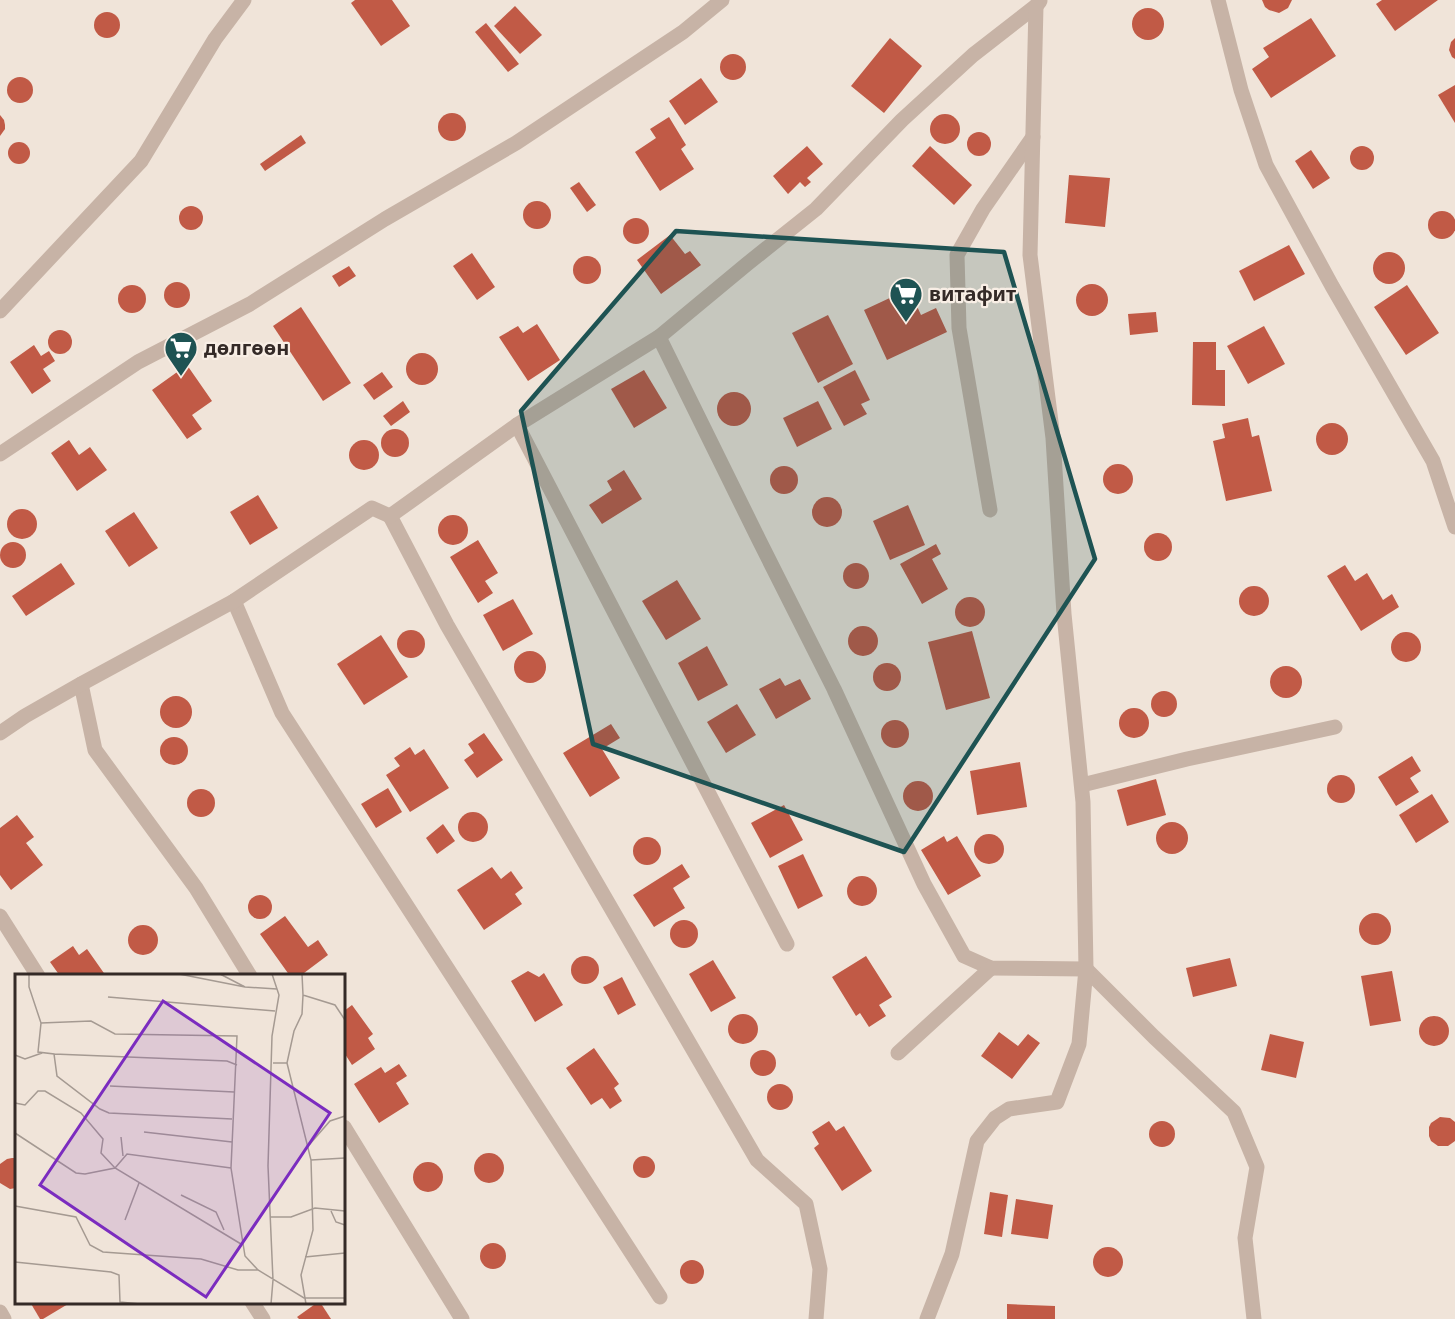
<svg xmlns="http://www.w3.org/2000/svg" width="1455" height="1319" font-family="'Noto Sans',sans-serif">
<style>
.building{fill:#c15a46}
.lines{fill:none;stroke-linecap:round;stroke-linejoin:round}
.street{stroke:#c7b3a6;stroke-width:15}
.marked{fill:#1e5353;fill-opacity:0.2;stroke:#1e5353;stroke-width:4.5;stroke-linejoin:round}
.labels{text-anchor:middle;stroke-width:4.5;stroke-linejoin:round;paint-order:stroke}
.poi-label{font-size:20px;font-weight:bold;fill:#342a27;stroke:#f8eee5;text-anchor:start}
.inset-road{fill:none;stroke:#a59a92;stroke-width:1.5}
.view{fill:#7b2cbf;fill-opacity:0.15;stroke:#7b2cbf;stroke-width:3}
.inset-edge{fill:none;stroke:#342a27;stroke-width:3}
</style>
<rect width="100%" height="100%" fill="#f0e4d9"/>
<g class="building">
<path d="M355,0H392L410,26L381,46L351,3Z"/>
<path d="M1262,0H1292L1288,8L1279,13L1269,10L1265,7Z"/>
<path d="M1382,0H1438L1395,31L1376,4Z"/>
<path d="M515,6L542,35L520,54L494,26Z"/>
<circle cx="1148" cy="24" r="16"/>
<circle cx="107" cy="25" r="13"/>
<path d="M1311,18L1336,56L1271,98L1252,69L1269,57L1263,48Z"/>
<path d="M486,23L519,64L508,72L475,32Z"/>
<path d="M890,38L922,66L884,113L851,86Z"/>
<path d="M1455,38V59L1452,57L1449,50L1451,42Z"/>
<circle cx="733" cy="67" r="13"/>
<circle cx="20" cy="90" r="13"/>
<path d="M701,78L718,102L685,125L669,101Z"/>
<path d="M1455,85V123L1438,95Z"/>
<circle cx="452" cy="127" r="14"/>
<circle cx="945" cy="129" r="15"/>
<path d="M0,115L4,120L5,125V129L0,136Z"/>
<path d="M669,117L686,145L681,149L694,169L660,191L635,152L656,138L650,129Z"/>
<circle cx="979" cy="144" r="12"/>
<path d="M301,135L306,143L265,171L260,164Z"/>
<circle cx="19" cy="153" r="11"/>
<circle cx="1362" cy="158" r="12"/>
<path d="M807,146L823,164L807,178L811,182L805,187L800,182L788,194L773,176Z"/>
<path d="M930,146L972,185L954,205L912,166Z"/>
<path d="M1311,150L1330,178L1313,189L1295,161Z"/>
<path d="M1069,175L1110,178L1105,227L1065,223Z"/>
<path d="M579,182L596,205L587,212L570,188Z"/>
<circle cx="537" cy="215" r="14"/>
<circle cx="191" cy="218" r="12"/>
<circle cx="1442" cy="225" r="14"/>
<circle cx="636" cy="231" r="13"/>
<path d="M670,235L685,254L690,251L701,265L661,294L637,260Z"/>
<path d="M1289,245L1305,274L1254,301L1239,271Z"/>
<circle cx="1389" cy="268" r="16"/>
<path d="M472,253L495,287L477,300L453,266Z"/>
<circle cx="587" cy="270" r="14"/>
<path d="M349,266L356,276L339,287L332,276Z"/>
<circle cx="177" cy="295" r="13"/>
<circle cx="1092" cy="300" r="16"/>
<path d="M1407,285L1439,333L1406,355L1374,307Z"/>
<circle cx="132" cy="299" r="14"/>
<path d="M909,289L921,315L936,308L947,332L887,360L864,310Z"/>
<path d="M301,307L351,383L323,401L273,326Z"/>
<path d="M1156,312L1158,332L1130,335L1128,314Z"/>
<path d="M828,315L853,364L818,383L792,333Z"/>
<path d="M537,324L560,360L528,381L499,337L518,326L523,333Z"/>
<path d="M1264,326L1285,364L1248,384L1227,346Z"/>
<circle cx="60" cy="342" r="12"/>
<path d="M1193,342H1216V370H1225V406L1192,405Z"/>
<path d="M34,345L41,356L49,351L55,361L43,369L51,381L32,394L10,362Z"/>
<circle cx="422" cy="369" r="16"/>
<path d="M187,365L212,401L192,415L202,429L187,439L152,390Z"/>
<path d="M644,370L667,408L634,428L611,389Z"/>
<path d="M855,370L870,400L861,404L867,414L844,426L823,387Z"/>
<path d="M382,372L393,387L374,400L363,385Z"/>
<circle cx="734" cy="409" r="17"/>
<path d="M403,401L410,412L391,426L383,416Z"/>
<path d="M818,401L832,429L797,447L783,418Z"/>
<path d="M1248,418L1252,437L1259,435L1272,491L1226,501L1213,441L1225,438L1222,424Z"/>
<circle cx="1332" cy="439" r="16"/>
<circle cx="395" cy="443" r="14"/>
<circle cx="364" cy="455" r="15"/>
<path d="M69,440L79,455L90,447L107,470L77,491L51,453Z"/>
<circle cx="1118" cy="479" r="15"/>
<circle cx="784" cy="480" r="14"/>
<path d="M624,470L642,499L602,524L589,505L612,490L607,481Z"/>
<path d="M258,495L278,528L250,545L230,512Z"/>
<circle cx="827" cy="512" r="15"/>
<path d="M908,505L925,545L890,560L873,521Z"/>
<circle cx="22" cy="524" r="15"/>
<path d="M134,512L158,548L129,567L105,531Z"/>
<circle cx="453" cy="530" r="15"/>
<circle cx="1158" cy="547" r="14"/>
<path d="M478,540L498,573L485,581L493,593L478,603L450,557Z"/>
<circle cx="13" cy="555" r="13"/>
<path d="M936,544L941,554L932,559L948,589L922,604L900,564Z"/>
<path d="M61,563L75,584L26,616L12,596Z"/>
<circle cx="856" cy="576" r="13"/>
<path d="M1345,565L1355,581L1367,573L1383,600L1392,594L1399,607L1361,631L1327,576Z"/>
<path d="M677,580L701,619L666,640L642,601Z"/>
<circle cx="1254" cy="601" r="15"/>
<circle cx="970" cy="612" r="15"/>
<path d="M513,599L533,634L503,651L483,615Z"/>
<circle cx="863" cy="641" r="15"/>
<circle cx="411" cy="644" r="14"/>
<path d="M972,631L990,698L946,710L928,642Z"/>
<circle cx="1406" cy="647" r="15"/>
<path d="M381,635L408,677L364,705L337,664Z"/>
<path d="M707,646L728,685L698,701L678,663Z"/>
<circle cx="530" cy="667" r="16"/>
<circle cx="887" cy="677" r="14"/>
<circle cx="1286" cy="682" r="16"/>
<path d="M780,678L785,686L800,679L811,699L776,719L759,689Z"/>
<circle cx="1164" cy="704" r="13"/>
<circle cx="176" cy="712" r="16"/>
<path d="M737,704L756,735L726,753L707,722Z"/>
<circle cx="1134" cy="723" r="15"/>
<circle cx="895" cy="734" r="14"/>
<path d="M611,724L620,738L602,749L620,778L590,797L563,753Z"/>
<path d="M484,733L503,760L477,778L464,760L474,753L468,744Z"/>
<circle cx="174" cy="751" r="14"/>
<path d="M410,747L415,755L424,749L449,788L410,812L386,775L400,766L394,758Z"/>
<path d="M1412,756L1421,771L1410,778L1419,792L1396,806L1378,777Z"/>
<path d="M1020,762L1027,807L977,815L970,771Z"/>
<circle cx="1341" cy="789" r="14"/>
<path d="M1156,779L1166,815L1127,826L1117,790Z"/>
<circle cx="918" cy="796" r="15"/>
<path d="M388,788L402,812L376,828L361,804Z"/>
<circle cx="201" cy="803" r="14"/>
<path d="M1432,794L1449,822L1416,843L1399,815Z"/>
<path d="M784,805L803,840L770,858L751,823Z"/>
<circle cx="473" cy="827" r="15"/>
<path d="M17,815L34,837L26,843L43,865L11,890L0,875V828Z"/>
<circle cx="1172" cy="838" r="16"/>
<path d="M443,824L455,841L437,854L426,838Z"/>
<circle cx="989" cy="849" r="15"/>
<path d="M944,836L947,842L957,836L981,876L948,895L921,850Z"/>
<circle cx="647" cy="851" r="14"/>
<path d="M803,854L823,896L798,909L778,866Z"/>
<path d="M682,864L690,877L673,888L685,908L654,927L633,895Z"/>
<path d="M492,867L501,879L511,871L523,888L515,894L522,904L484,930L457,890Z"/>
<circle cx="862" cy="891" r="15"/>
<circle cx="260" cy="907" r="12"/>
<circle cx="1375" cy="929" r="16"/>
<path d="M285,916L308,947L318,940L328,955L300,976H290L260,934Z"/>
<circle cx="684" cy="934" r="14"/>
<circle cx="143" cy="940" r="15"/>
<path d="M73,946L79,955L87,949L106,976H60L50,962Z"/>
<circle cx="585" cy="970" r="14"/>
<path d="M866,956L892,997L879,1005L886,1016L869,1027L860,1013L856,1016L832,977Z"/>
<path d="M1230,958L1237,986L1193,997L1186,968Z"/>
<path d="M713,960L736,998L711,1012L689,974Z"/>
<path d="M528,971L539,977L544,973L563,1005L535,1022L511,981Z"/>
<path d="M1392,971L1401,1021L1370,1026L1361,976Z"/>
<path d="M622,977L636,1005L618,1015L603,987Z"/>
<path d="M352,1005L373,1034L368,1038L375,1049L352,1065L345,1054L344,1055V1011Z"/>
<circle cx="743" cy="1029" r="15"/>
<circle cx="1434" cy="1031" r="15"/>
<path d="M999,1032L1018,1046L1028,1034L1040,1043L1012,1079L981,1056Z"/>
<path d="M1270,1034L1304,1042L1296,1078L1261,1070Z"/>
<path d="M594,1048L619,1084L614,1088L622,1101L610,1109L602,1098L591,1105L566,1068Z"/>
<circle cx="763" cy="1063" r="13"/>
<path d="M399,1064L407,1076L396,1083L409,1104L379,1123L354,1084L381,1067L385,1073Z"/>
<circle cx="780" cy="1097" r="13"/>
<path d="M1440,1117L1450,1118L1455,1122V1141L1448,1146H1438L1431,1141L1429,1136V1127L1431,1123Z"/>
<circle cx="1162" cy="1134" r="13"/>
<path d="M829,1121L836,1131L844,1126L872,1171L842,1191L814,1148L819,1144L812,1132Z"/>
<circle cx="489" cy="1168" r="15"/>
<circle cx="644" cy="1167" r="11"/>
<path d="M12,1158H16V1188L10,1189L0,1183V1164L7,1159Z"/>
<circle cx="428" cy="1177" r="15"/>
<path d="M990,1192L1008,1195L1002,1237L984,1234Z"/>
<path d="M1016,1199L1053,1205L1048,1239L1011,1234Z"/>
<circle cx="493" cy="1256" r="13"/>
<circle cx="1108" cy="1262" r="15"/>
<circle cx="692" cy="1272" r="12"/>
<path d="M30,1302H67L68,1304L43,1319H40Z"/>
<path d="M318,1302H320L331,1319H299L297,1317Z"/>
<path d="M1007,1304L1055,1306V1319H1007Z"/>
</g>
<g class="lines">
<g class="street">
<path d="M1218,0L1241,90L1266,165L1332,286L1433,461L1455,527"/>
<path d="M0,311L141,161L215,39L244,0"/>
<path d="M659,337L759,540L834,689L924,884L964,956L991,968L1086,969L1154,1037L1234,1112L1257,1167L1245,1238L1254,1319"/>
<path d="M517,425L787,944"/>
<path d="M0,454L138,362L250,304L385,219L516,143L683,32L722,0"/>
<path d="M990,510L959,328L957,255L983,209L1033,137"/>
<path d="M390,516L447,625L757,1160L806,1204L820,1269L816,1319"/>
<path d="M234,601L282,713L660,1297"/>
<path d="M81,684L95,750L196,888L250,976"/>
<path d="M0,733L25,716L81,684L234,601L372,508L390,516L517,425L659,337L747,264L816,209L902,120L973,55L1036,6L1040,1"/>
<path d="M1082,785L1187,759L1335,727"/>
<path d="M0,916L38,976"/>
<path d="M898,1053L991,968"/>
<path d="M344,1127L462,1319"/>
<path d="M252,1302L263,1319"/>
<path d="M0,1312L4,1319"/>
<path d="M927,1319L952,1254L977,1141L995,1118L1009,1109L1057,1102L1079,1044L1086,969L1083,802L1064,614L1053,438L1030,255L1036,6"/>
</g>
</g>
<path class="marked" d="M676,231L1004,252L1095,559L904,852L593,744L521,411Z"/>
<defs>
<symbol id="supermarket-pin" viewBox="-11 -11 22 30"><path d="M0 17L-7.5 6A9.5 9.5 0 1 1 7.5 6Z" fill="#1e5353" stroke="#f8eee5"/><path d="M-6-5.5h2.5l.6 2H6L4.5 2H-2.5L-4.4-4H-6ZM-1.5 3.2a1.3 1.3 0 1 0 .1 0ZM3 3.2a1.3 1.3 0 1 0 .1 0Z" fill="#fff"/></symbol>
</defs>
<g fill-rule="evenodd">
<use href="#supermarket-pin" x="887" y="275" width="38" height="52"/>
<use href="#supermarket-pin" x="162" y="329" width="38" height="52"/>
</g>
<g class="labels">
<g class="poi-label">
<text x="929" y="301">витафит</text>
<text x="204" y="355">дөлгөөн</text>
</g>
</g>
<g transform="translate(15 974)">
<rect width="330" height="330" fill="#f0e4d9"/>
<path class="inset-road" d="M14,0V13L26,49L23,78L39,80L42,102L85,135L94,139L217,145M164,0L230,13M205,0L230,13L262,15M257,0L264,21L257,62L253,192L258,306M287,0L288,21M93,23L260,37M26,49L76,47L100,60L222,62L216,194L230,282L243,296L289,324H330M39,80L212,87L222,91M0,81L10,85L27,79M258,89H272L279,57L287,40L288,21L320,31L330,46M272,89L296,186L298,256L286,301L291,330M95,112L219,118M0,129L10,131L23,117H30L66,139L88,165L86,179L100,194L226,270M129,158L217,168M0,159L61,199L70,200L100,194L112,180L216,194M106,163L108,182M294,171L315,147L330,142M296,186L330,184M166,221L201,238L209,256M0,232L61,243L75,271L88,278L186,285L223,296H243M316,237L321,248L330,251M255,243H276L300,234L330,237M110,246L124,209M290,283L330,279M0,288L96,298L104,301L105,328L125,330M256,330L258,306"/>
<path class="view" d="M148,27L315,139L191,323L25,211Z"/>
<rect width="330" height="330" class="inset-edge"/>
</g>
</svg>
